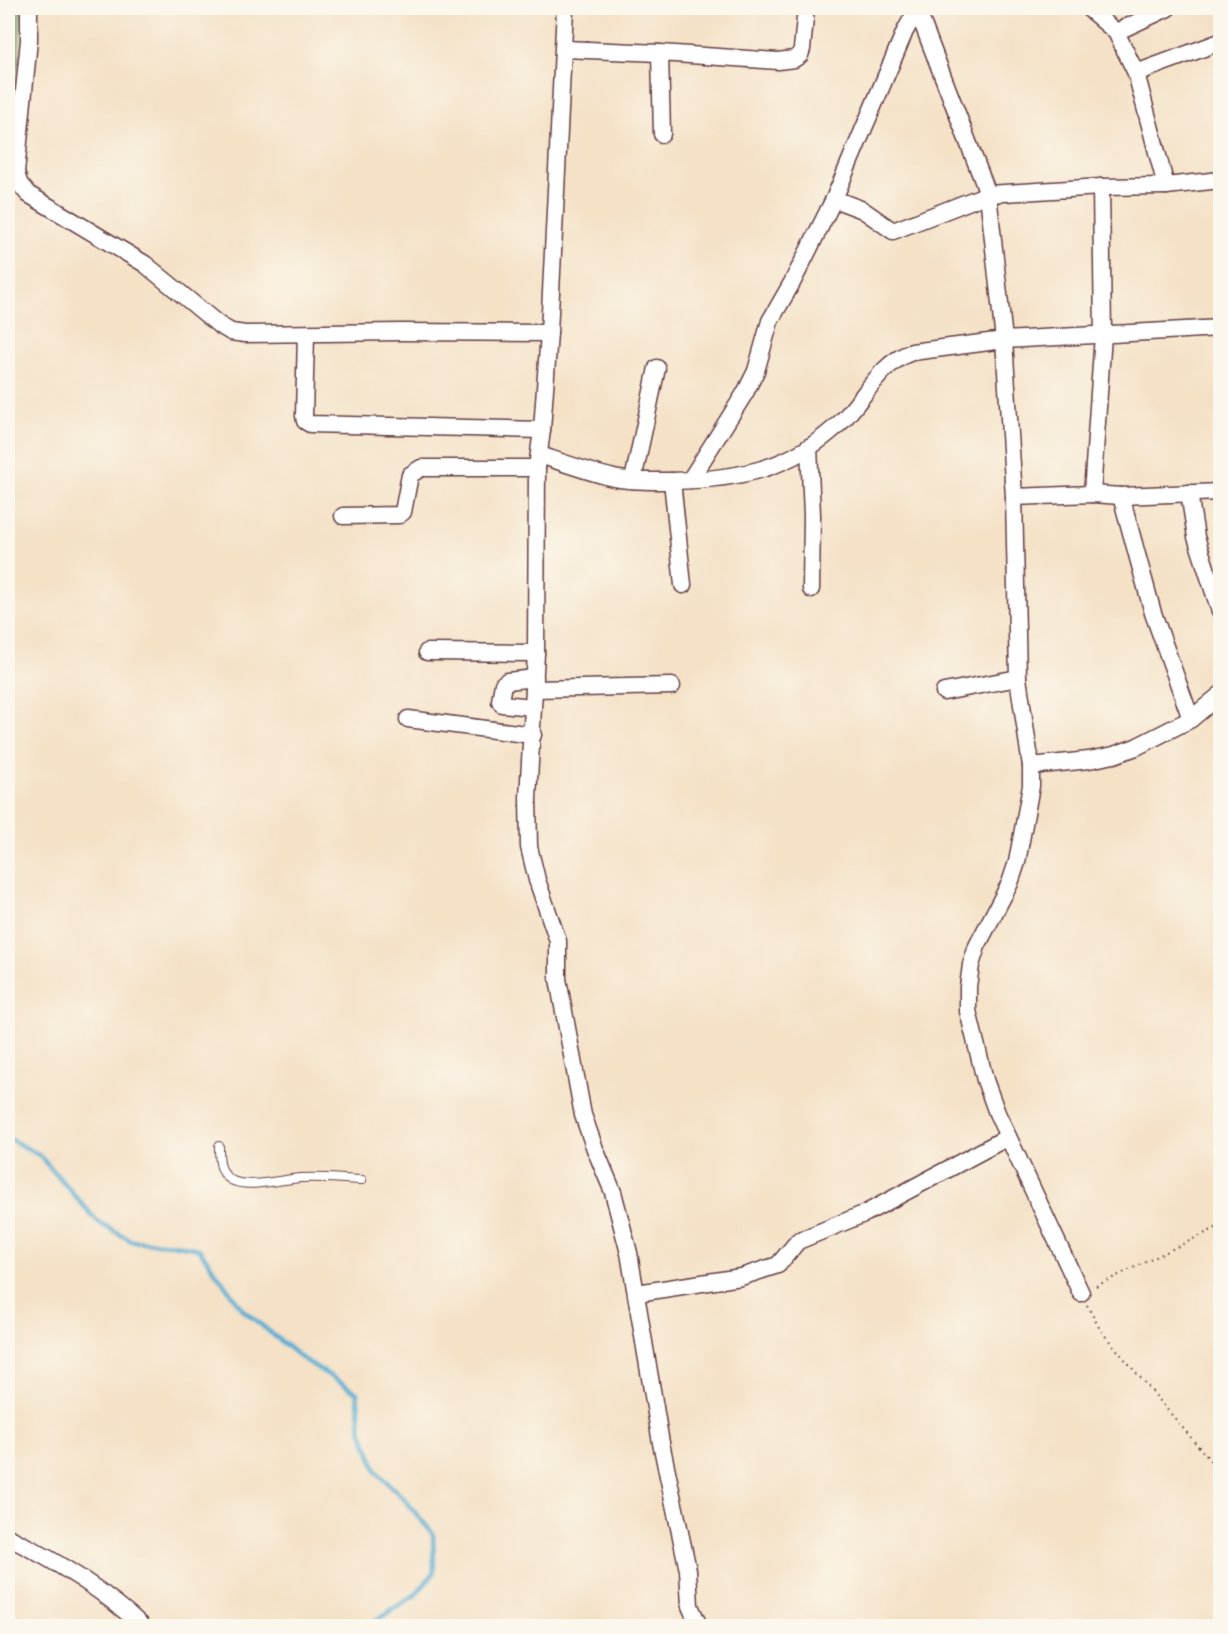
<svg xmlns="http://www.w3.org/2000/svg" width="1228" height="1634" font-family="Caveat,sans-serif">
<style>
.forest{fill:#6cac6e;stroke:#5b664c;stroke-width:1.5}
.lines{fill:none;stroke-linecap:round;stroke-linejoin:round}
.stream{stroke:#54acd1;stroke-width:4.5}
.lane-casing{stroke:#643c42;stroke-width:10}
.street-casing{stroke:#643c42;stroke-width:19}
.path{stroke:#643c42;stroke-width:2;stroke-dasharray:1.5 4.5;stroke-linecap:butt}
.lane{stroke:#fff;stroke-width:8}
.street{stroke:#fff;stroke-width:16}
</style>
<rect width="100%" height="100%" fill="#fbf7ec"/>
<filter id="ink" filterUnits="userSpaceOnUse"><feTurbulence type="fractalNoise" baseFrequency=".0167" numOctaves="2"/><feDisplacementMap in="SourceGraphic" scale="12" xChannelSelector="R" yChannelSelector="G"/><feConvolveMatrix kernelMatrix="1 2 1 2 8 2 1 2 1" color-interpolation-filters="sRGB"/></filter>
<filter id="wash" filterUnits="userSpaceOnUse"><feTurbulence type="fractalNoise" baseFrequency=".008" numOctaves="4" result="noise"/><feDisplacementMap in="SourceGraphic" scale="24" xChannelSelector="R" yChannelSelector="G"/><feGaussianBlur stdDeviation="1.35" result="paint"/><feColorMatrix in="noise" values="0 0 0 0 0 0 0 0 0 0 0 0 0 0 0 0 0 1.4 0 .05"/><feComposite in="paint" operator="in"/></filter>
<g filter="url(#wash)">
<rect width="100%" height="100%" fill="#f4e1c6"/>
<path class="forest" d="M8,8H21L19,60L10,110H8Z"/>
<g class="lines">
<path class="stream" d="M8,1138L39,1155L98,1222L132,1241L173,1244L199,1249L243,1310L300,1357L357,1393L361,1429L377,1472L405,1500L433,1534L434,1573L415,1595L367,1626"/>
</g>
</g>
<g filter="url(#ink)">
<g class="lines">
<defs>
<path id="lane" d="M219,1146C219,1159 219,1173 231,1180C247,1189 283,1179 301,1178C322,1177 342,1179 362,1180"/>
<g id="street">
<path d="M29,8V40L16,172L19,183L28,194L145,264L219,325L231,332L245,334L401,332L549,333"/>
<path d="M565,8L549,333L542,430L537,468L536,653L528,798L529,847L537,880L558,941V979L583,1115L595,1149L613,1192L629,1253L661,1443L688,1570L690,1606L699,1626"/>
<path d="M1088,8L1116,32L1136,73L1166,186"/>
<path d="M917,9L988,194L1004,340L1014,497L1018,678L1031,766"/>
<path d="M1116,32L1168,8"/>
<path d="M564,49L660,53L662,134"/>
<path d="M660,53L778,61L794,59L800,55L802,49L806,8"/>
<path d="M1136,73L1220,42"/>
<path d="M1101,187L1103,335L1092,494L1121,496L1220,492"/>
<path d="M834,199L863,210L893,231L988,194L1101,187L1166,186L1220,180"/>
<path d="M306,334L304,416L305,421L310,424L542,430"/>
<path d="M809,447L812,515L811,589"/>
<path d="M540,455C564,463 589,472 614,478C633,482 654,481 673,481C739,479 791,470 841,422C864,399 880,363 912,352L1004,340L1220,328"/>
<path d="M633,480L657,368"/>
<path d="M690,480L745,393L756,371L770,321L793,281L834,199L905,31L918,8"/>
<path d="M672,481L683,585"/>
<path d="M1189,493L1196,537L1220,611"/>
<path d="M1121,496L1153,613L1191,719"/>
<path d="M1014,497L1092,494"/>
<path d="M343,516L399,515L403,512L410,475L421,468H537"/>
<path d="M427,652L536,653"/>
<path d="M534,689L672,686"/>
<path d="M944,692L1018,678"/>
<path d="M533,707L502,704L500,701L503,684L507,681L535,678"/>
<path d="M408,719L533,735"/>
<path d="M637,1293L741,1277L778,1265L798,1241L866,1213L1008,1137"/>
<path d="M1081,1293L997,1113L985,1080L968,1011V987L971,965L977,946L1010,883L1017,862L1031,786V766L1089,760L1114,755L1136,747L1191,719L1220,695"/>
<path d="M8,1537C56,1561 103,1589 142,1626"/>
</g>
</defs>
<use href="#lane" class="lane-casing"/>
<use href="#street" class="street-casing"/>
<g class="path">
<path d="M1096,1286L1220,1226"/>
<path d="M1087,1305L1101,1331L1220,1472"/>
</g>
<use href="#lane" class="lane"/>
<use href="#street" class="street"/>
</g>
</g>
<rect width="1228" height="1634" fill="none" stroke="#fbf7ec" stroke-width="30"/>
</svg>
